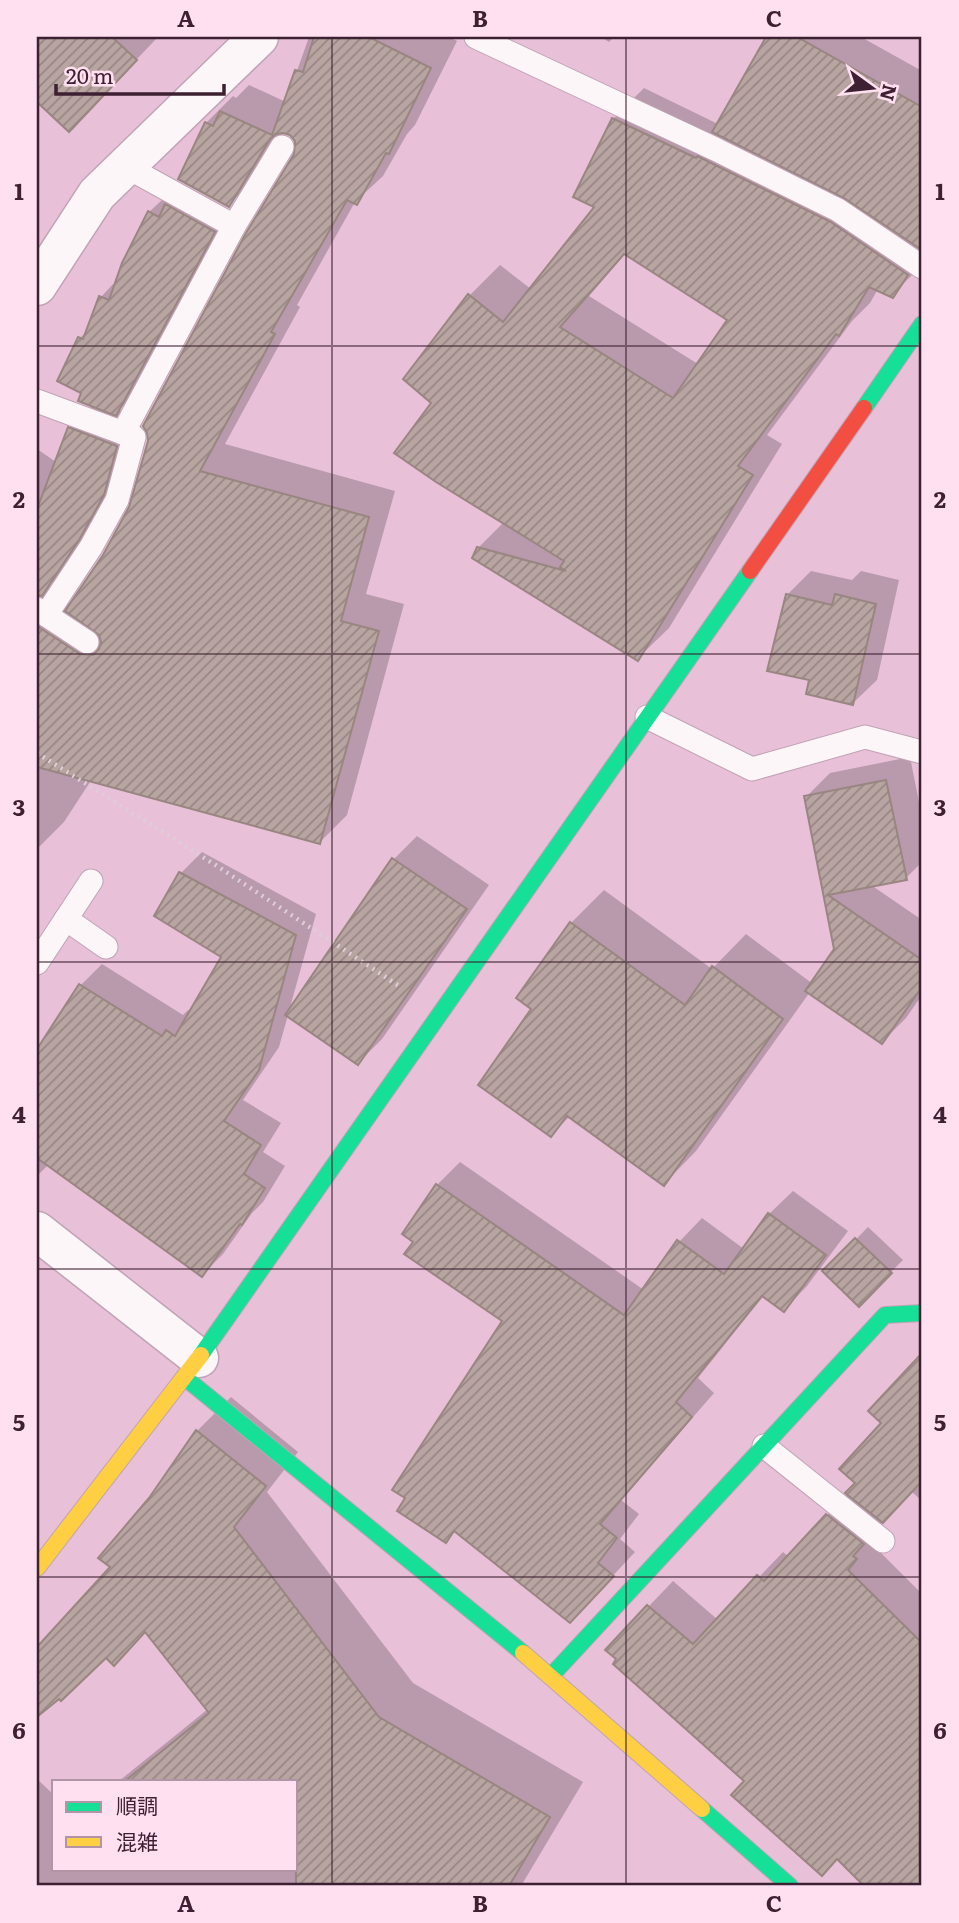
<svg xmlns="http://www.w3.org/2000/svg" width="959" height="1923" font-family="Literata,'Noto Sans JP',serif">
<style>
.shadow{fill:#0003;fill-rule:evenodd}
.building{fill:url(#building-hatch);stroke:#998681;stroke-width:2;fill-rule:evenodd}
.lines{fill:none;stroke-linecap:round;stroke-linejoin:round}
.lane-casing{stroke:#c1a3b5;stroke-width:25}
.street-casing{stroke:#c1a3b5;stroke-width:41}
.fast-casing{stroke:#c1a3b5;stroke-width:18}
.slow-casing{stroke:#c1a3b5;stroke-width:18}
.jam-casing{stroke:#c1a3b5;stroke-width:18}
.path{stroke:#ddcfd7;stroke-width:4.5;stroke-dasharray:2 5;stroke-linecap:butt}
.lane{stroke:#fcf6f9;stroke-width:23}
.street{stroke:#fcf6f9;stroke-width:38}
.fast{stroke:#16e098;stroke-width:16}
.slow{stroke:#ffcf43;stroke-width:16}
.jam{stroke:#f24e42;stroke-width:16}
.grid{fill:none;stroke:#3d2132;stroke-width:2;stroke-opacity:0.55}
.neatline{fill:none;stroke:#3d2132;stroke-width:2.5}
.grid-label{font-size:23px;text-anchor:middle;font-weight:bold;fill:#3d2132}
</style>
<defs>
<pattern id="building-hatch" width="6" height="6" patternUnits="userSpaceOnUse" patternTransform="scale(1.75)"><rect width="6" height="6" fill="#b8a5a1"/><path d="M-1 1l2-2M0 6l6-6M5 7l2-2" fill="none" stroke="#978684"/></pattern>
</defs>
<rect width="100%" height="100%" fill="#e8c0d7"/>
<g class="shadow">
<path d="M45,37H158L69,130L37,100V46Z"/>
<path d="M309,37H449L457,41L415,125L407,134L383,176L355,202L297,305L300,307L225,444L395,491L366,594L404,604L347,815L320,842L83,779L90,782L64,822L37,849V449L56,462L69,428L93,405L83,392L80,338L89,329L101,297L113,284L116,285L149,212L162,200L169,203L179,193L226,219L128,401L119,410L143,419L130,466L68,567L50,585L51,589L72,605L105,555L131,507L298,148L296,140L291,134L285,132L255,178L229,205L206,123L233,96L236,98L249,85L286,102Z"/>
<path d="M601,37H614L609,42Z"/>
<path d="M762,37H861L922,71V265L892,295L878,289L870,303L852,321L767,435L782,444L669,628L638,658L478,548L504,522L433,402L469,296L500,265L531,289L597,207L613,119L644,88L718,124L766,40ZM626,253L729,320L698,364L589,296Z"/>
<path d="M811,571L852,580L861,571L899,580L877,680L853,703L811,679L787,595Z"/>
<path d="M910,757L922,817V862L906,878L871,885L922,920V995L906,1018L882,1042L810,992L696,1151L664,1184L570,1116L551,1135L533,1009L571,923L604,890L712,969L746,934L813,984L836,950L806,797L830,773Z"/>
<path d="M417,836L489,885L382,1039L358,1063L288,1015L279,1047L243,1100L281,1123L263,1152L285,1166L263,1202L252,1213L223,1254L202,1275L49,1164L37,1176V1052L81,985L102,964L183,1015L188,1010L191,1012L223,956L181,873L202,852L316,914L289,1011L394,859Z"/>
<path d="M460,1162L644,1290L679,1242L702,1218L744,1249L769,1214L793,1191L848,1231L807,1286L784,1310L764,1295L698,1378L714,1393L621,1500L639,1514L620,1539L635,1552L593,1597L456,1530L446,1541L505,1321L415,1241L437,1185Z"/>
<path d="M868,1227L903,1260L859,1304L825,1271Z"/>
<path d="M922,1357V1501L912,1492L877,1530L872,1544L922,1594V1886H867L838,1857L746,1781L607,1650L673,1581L718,1620L783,1552L789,1557L857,1483L903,1376Z"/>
<path d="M231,1397L298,1452L267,1492L413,1683L583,1782L521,1886H143L140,1883L138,1886H37V1779L54,1795V1869H296V1781H119L208,1709L146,1631L114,1663L106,1656L37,1715V1649L112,1567L151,1499L197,1431Z"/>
</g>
<g class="building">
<path d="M37,37H112L137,60L69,132L37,102Z"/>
<path d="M314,37H369L431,68L389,154L386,153L357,205L347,200L271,332L275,334L200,471L369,517L341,621L379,631L320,844L37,767V626L80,654L93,655L99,649L101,642L99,635L65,611L103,555L129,507L148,441L147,433L143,426L246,233L294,154L295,141L290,135L283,133L276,134L270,139L229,207L178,179L205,122L213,126L220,111L272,135L295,70L303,72Z"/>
<path d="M766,37H797L922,107V250L844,198L712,132Z"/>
<path d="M612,118L696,158L698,156L709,162L831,222L908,275L893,298L869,287L839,336L836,334L738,466L753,475L638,661L472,558L477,547L566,571L560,567L564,561L436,482L394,453L431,403L403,379L468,294L503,322L594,207L573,197ZM624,254L727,320L673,398L560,327Z"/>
<path d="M165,204L215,232L116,416L78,401L81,393L57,381L78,337L83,339L99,296L109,300L122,263L148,211L159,217Z"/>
<path d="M68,427L117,446L104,495L79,540L42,596L37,595V509Z"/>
<path d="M786,594L832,605L835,594L876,604L853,705L806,694L809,680L767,671Z"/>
<path d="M886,780L907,880L828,895L922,960V987L882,1044L805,991L834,949L804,796Z"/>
<path d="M392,858L467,909L358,1065L285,1015Z"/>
<path d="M179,872L296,935L259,1070L224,1121L261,1145L244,1174L265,1188L242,1225L240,1224L202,1277L37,1158V1049L79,984L162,1036L166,1030L175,1036L221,957L154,916Z"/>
<path d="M570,922L685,1005L712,966L783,1019L664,1186L567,1116L551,1137L478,1085L531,1009L516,998Z"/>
<path d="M436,1184L624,1315L677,1240L724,1274L768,1213L826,1255L784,1312L762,1296L676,1402L692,1417L600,1524L617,1538L598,1563L614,1576L570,1623L454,1531L446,1543L397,1511L405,1498L392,1490L502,1321L404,1254L413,1242L402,1234Z"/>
<path d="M855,1238L892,1273L859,1307L822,1271Z"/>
<path d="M922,1353V1481L883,1523L845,1493L855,1483L839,1469L881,1423L868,1411Z"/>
<path d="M196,1430L266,1486L234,1527L379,1717L550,1817L509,1886H296V1781H125L209,1713L145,1632L114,1666L106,1658L61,1701L59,1699L37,1717V1647L110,1567L98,1558L149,1498Z"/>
<path d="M826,1514L864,1544L853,1556L857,1559L848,1570L922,1643V1886H864L837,1859L822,1876L731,1795L744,1781L613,1664L616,1659L605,1650L647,1605L693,1644L757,1575L764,1581Z"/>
</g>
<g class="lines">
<defs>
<g id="lane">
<path d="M476,37L715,149L838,210L922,267"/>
<path d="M125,166L234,226"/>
<path d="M37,401L134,437L117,500L91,547L46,615"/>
<path d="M123,433L234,226L282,147"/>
<path d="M37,609L87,642"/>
<path d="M647,717L752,769L865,737L922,752"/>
<path d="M66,919L106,947"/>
<path d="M37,963L91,881"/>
<path d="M764,1446L883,1541"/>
</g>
<g id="street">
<path d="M37,286L97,194L259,37"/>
<path d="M37,1231L199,1358"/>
</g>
<g id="fast">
<path d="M864,408L922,324"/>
<path d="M201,1355L750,571"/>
<path d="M184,1377L523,1653"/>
<path d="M551,1676L885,1315L922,1313"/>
<path d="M702,1809L790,1886"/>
</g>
<g id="slow">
<path d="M37,1568L201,1355"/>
<path d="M523,1653L702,1809"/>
</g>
<path id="jam" d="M750,571L864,408"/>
</defs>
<use href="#lane" class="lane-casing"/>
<use href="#street" class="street-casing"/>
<use href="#fast" class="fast-casing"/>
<use href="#slow" class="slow-casing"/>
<use href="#jam" class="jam-casing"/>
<path class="path" d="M37,753L217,866L399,986"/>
<use href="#lane" class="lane"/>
<use href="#street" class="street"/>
<use href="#fast" class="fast"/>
<use href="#slow" class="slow"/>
<use href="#jam" class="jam"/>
</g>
<path class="grid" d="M332,37V1886M626,37V1886M37,346H922M37,654H922M37,962H922M37,1269H922M37,1577H922"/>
<rect width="959" height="1923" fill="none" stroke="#ffe0f1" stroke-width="77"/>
<rect x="52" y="1780" width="245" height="91" fill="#ffe0f1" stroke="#b194a5" stroke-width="2"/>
<rect x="66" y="1802" width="35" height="10" fill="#16e098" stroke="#b194a5" stroke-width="2"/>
<text x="116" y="1814" font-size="21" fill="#3d2132">順調</text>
<rect x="66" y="1837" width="35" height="10" fill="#ffcf43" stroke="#b194a5" stroke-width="2"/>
<text x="116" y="1850" font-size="21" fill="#3d2132">混雑</text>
<g transform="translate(872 88) rotate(105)" stroke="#ffe0f1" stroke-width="5" paint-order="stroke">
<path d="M0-5L12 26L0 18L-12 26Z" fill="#3d2132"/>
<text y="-10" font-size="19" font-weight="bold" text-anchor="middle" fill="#3d2132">N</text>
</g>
<path d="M56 84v10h168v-10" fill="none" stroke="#3d2132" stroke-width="3.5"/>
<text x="66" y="84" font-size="21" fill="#3d2132" stroke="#ffe0f1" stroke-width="5" paint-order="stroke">20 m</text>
<rect x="38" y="38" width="882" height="1846" class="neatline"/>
<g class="grid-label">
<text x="186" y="27">A</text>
<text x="480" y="27">B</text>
<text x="774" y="27">C</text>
<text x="19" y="200">1</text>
<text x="940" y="200">1</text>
<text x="19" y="508">2</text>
<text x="940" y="508">2</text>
<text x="19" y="816">3</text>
<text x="940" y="816">3</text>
<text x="19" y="1123">4</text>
<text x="940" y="1123">4</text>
<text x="19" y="1431">5</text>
<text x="940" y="1431">5</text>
<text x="19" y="1739">6</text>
<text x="940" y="1739">6</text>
<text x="186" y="1912">A</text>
<text x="480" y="1912">B</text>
<text x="774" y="1912">C</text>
</g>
</svg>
